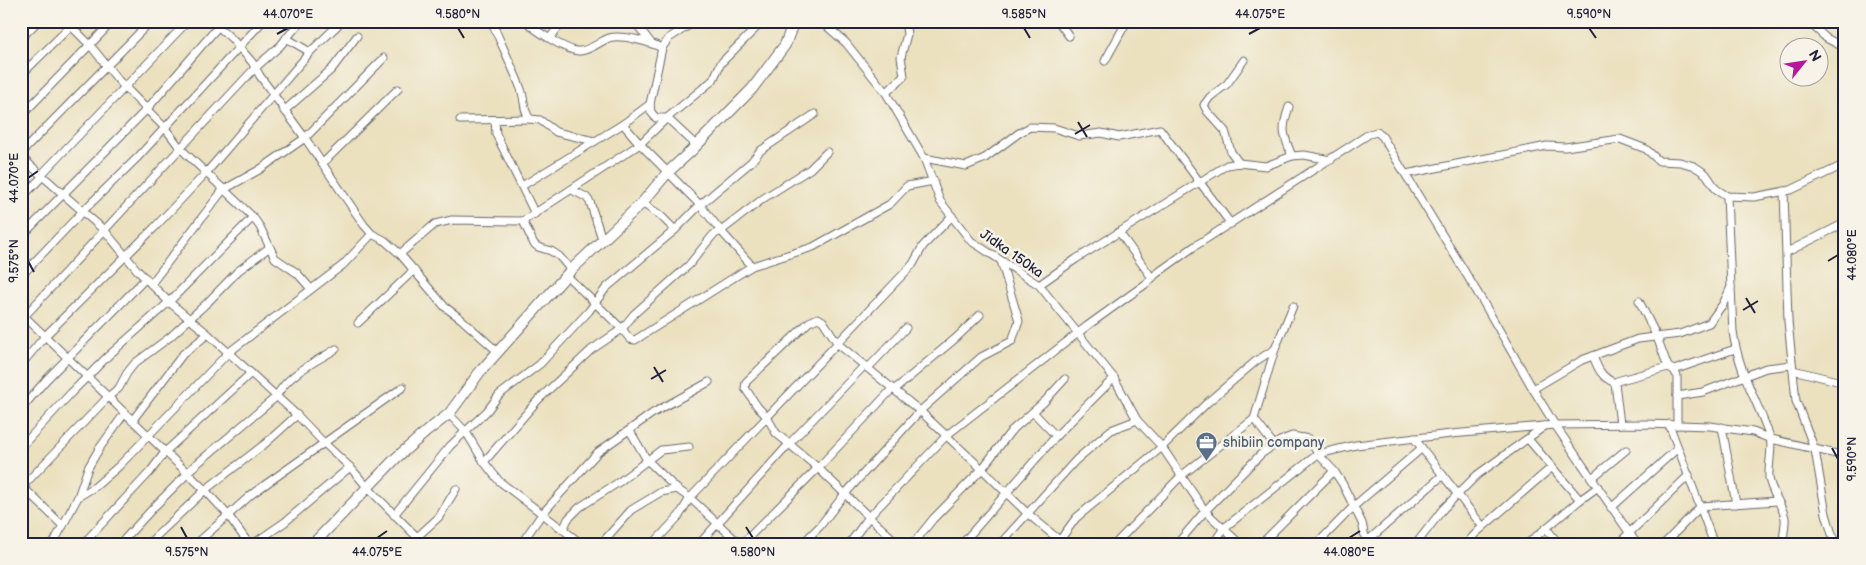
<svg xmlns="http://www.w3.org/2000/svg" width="1866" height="565" font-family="'Balsamiq Sans',sans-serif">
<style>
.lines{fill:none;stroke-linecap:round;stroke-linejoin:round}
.street-casing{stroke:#686569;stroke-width:9}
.secondary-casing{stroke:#686569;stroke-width:12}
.street{stroke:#fff;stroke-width:7}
.secondary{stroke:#fff;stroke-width:10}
.ticks{fill:none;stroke:#22223b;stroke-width:2}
.labels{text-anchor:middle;stroke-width:5;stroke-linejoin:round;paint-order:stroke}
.street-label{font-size:14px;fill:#22223b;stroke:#f7f3e8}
.service-label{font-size:14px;fill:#4e5e75;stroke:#f7f3e8;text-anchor:start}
.neatline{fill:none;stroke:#22223b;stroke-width:2}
.ticks-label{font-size:12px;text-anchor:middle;fill:#22223b}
</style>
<rect width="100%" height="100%" fill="#f7f3e8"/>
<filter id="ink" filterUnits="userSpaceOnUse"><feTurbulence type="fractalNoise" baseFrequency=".02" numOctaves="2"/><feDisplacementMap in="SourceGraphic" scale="10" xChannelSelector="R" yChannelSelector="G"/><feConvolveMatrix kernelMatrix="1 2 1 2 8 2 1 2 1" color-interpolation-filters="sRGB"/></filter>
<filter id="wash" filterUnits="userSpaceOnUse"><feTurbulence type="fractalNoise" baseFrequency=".0096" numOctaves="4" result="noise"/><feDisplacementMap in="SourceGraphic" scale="20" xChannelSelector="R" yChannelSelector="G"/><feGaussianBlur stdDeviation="1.12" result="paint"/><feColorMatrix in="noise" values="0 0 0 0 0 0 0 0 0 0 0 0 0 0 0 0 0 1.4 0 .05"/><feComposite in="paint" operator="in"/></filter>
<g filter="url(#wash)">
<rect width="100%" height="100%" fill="#ebe1bf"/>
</g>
<g filter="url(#ink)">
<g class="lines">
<defs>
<g id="street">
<path d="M66,21L90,45L119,81L165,128L181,149L253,217L260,227L275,258L297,273L311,289"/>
<path d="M212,21L232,39L252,62L260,76L305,138L364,225L372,234L384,240L400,254L445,307L460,318L498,352"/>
<path d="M493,21L494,27C503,48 513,68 521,89C525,100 523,111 530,119L540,120L556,132L594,141"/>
<path d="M526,21C534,30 568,52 580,51C591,50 599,42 609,38C621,34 650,42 662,48"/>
<path d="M634,21L651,43"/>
<path d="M696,21L669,38L662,48L650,104L651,112L656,118H667L696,145"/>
<path d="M821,21L846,43L886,93L924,158L940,201L971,241L1039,285L1114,378L1137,420L1162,447L1205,511L1240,544"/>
<path d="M883,21H886"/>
<path d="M1058,21L1069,36"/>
<path d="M1803,21L1813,26L1826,38L1845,48"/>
<path d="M286,38L310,52L338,25"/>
<path d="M550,38L563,21"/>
<path d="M1105,61L1127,21"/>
<path d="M21,75L76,21"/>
<path d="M886,93L904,76L901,57L907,34L905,21"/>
<path d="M1289,107C1281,130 1283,134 1292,156"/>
<path d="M284,111L332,69L357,36"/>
<path d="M21,116L113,21"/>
<path d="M460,120L530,119"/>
<path d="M495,120L496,134L535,214"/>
<path d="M21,153L151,21"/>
<path d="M21,157L105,231L138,271L169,302L208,334L297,415L324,443L350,467L368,488L424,544"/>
<path d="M924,158L966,166L985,158L1019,133L1030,127L1054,128L1079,136L1101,133L1119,137L1160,129L1231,224"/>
<path d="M1239,163L1231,152L1225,131L1207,111L1204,105L1210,97L1227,84L1244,60"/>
<path d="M322,164L398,89"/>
<path d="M1406,174L1547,146L1565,147L1620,139L1646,149L1659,161L1680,162L1694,166L1706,174L1716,189L1727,196L1754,197L1791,190L1845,164"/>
<path d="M41,175L188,21"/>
<path d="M522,186L623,124L650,104"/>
<path d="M572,190L586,197L590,202L603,242"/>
<path d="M1784,191L1788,321L1796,401L1815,450L1826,514L1835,544"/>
<path d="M1727,196L1733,332C1739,373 1757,400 1770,437C1773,447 1768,466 1769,478C1771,492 1782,504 1785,518C1786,526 1782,535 1784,544"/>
<path d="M21,198L42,177"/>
<path d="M642,203L660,215L675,230"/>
<path d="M523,221L640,144L667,118L713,80L721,63L763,21"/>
<path d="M1119,232L1152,278"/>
<path d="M21,237L147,109L223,21"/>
<path d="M1787,252L1845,223"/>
<path d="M400,254L435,224L452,220L523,221L534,244L538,247L551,251L559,256L571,270"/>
<path d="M752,266L721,231L764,198L810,169L827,152"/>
<path d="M21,276L83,211L138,157L263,21"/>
<path d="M567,276L622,329L630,339L635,340L752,266L813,247L890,204L907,186L934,181"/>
<path d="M151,284L223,190L259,170L305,138L384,58"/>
<path d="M1039,285L1076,259L1227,165L1239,163L1266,166L1292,156L1304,155L1331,160"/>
<path d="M1639,301L1657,337L1668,367"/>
<path d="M22,314L205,490L228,515L249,544"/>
<path d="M21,320L255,68L280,46L301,21"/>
<path d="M358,323L414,270"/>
<path d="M1593,356C1598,369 1601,377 1615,383"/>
<path d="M21,365L45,336L154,228L206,173L310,52"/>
<path d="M868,368L906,328"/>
<path d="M1674,370L1735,349"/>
<path d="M1793,370L1845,383"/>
<path d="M1065,379L1044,402L1011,431L982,469L920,411L838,344L823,321L818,318L809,322L746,382L745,388L757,406L767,417L776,433L818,468L869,517L947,435L1087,326L1147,283L1156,274L1195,246L1369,134L1377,132L1382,136L1482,300L1533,389L1555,425L1637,544"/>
<path d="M1533,389L1582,360L1638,339L1680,334L1709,323L1723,304L1731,287"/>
<path d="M894,390L956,338L980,315"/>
<path d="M1677,396L1703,392L1766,368L1792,365"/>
<path d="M21,409L46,380L146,278"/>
<path d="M1033,412L1056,436"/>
<path d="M449,414L466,432L484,462L499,481L582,544"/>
<path d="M1254,419L1274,445"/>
<path d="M132,421L183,354L208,334"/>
<path d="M1620,424L1615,383L1617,381L1668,367L1674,370L1677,376V425"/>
<path d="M1669,424L1714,544"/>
<path d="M1722,427L1736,504"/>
<path d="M630,431L647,460L677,489"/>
<path d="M1414,438L1483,527"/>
<path d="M1528,439L1580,500L1598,487"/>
<path d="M21,447L71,393L108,356L169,302L253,217"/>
<path d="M484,462L538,400L591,350L622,329L634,314L689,265L713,235L721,231L700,205L640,144L623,124"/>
<path d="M186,473L276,397C288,374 315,362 336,349"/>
<path d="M1592,478L1626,450"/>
<path d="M21,485L63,526"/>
<path d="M23,486L108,397L119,388L127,373L135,363L170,337L208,302L238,271L270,247"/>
<path d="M78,497L96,486L119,466L228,353L343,265L372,234"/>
<path d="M1611,508L1678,448"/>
<path d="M394,515L450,446L487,411L499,395L540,364L589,311L606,288L675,230L700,205L751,162L760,151L815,114"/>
<path d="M1546,528L1559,544"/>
<path d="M563,530L568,519L580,507L619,482L661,450L689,447"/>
<path d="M417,537L439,517L456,489"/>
<path d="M1365,543L1443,475"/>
<path d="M53,544L78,497L88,468L99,449L124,414"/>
<path d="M83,544L150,472L165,452L251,373"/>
<path d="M120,544L155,506L187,474"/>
<path d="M148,544L205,490L266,443L297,415"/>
<path d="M196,544L252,494L403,387"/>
<path d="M253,544L285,522L350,467"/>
<path d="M521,544L542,514L598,452L653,413L709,382"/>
<path d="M601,544L631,510L661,492L677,489L690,498L740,544"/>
<path d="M653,544L679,516L690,498L913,264L923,246L952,216"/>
<path d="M699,544L789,444L865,365"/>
<path d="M742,544L818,468L893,388"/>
<path d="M802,544L820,526L844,495L920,411L981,357L1012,341L1019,321L1001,261"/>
<path d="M849,544L869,517L899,544"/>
<path d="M913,544L933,519L982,469L1027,513L1064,544"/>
<path d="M962,544L1056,436L1114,378"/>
<path d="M1000,544L1076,460L1111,430L1137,420"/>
<path d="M1057,544L1076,518L1162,447L1208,402L1256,361L1275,349"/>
<path d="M1115,544L1181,476L1254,419L1275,349L1293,306"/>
<path d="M1177,544L1205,511L1261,454L1280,441L1292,436L1309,439L1318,454L1334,471L1342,483L1362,523L1365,537L1373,544"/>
<path d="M1213,544L1224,528L1318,454L1356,445L1451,434L1555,425L1645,424L1710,426L1753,432L1771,439L1845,456"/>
<path d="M1261,544L1334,471"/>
<path d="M1317,544L1353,507L1422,448"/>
<path d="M1416,544L1443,509L1477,475L1545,426"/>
<path d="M1466,544L1477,532L1552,467"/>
<path d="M1527,544L1580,500"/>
<path d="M1618,544L1689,475"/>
<path d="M1664,544L1701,506L1778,501"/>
</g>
<g id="secondary">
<path d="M21,36L36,21"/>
<path d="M313,544L396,458L427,431L449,414L479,373L571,270L642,203L668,172L690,152L752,89L785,45L794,21"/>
</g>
</defs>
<use href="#street" class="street-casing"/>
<use href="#secondary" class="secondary-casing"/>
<use href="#street" class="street"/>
<use href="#secondary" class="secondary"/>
</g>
</g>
<path class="ticks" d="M458,28L464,38M1024,28L1030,38M1589,28L1596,38M277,34L288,28M1249,34L1260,28M1078,122L1087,137M1075,134L1090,125M28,178L38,171M28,261L34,272M1828,261L1838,255M1746,298L1755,313M1743,310L1758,301M654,367L663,382M651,379L666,370M1832,448L1838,459M181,527L187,538M746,527L753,538M377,538L387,531M1349,538L1360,531"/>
<defs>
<symbol id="office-pin" viewBox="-11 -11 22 30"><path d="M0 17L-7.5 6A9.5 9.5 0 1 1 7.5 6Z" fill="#5c6f8a" stroke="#f7f3e8"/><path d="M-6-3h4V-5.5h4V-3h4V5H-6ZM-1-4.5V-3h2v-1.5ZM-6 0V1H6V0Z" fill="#fff"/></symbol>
</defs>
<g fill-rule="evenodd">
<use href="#office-pin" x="1194" y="430" width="25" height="34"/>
</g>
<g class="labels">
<g class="street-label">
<text transform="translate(1012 253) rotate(35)" y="5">Jidka 150ka</text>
</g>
<g class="service-label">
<text x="1223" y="447">shibiin company</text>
</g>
</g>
<rect width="1866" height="565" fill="none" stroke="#f7f3e8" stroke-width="55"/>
<g transform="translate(1804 62) rotate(60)"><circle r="24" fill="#f7f3e8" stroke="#a29fa3"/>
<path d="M0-4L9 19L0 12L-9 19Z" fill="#b5179e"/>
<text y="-8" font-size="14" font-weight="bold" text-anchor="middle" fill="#22223b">N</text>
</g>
<rect x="28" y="28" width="1810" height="510" class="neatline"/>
<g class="ticks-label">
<text x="288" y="18">44.070°E</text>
<text x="458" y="18">9.580°N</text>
<text x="1024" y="18">9.585°N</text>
<text x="1260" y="18">44.075°E</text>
<text x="1589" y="18">9.590°N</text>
<text transform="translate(14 178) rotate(-90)" y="4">44.070°E</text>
<text transform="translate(1852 255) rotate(-90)" y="4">44.080°E</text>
<text transform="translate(14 261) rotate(-90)" y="4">9.575°N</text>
<text transform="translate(1852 459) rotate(-90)" y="4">9.590°N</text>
<text x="187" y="556">9.575°N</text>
<text x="377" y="556">44.075°E</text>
<text x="753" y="556">9.580°N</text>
<text x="1349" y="556">44.080°E</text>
</g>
</svg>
